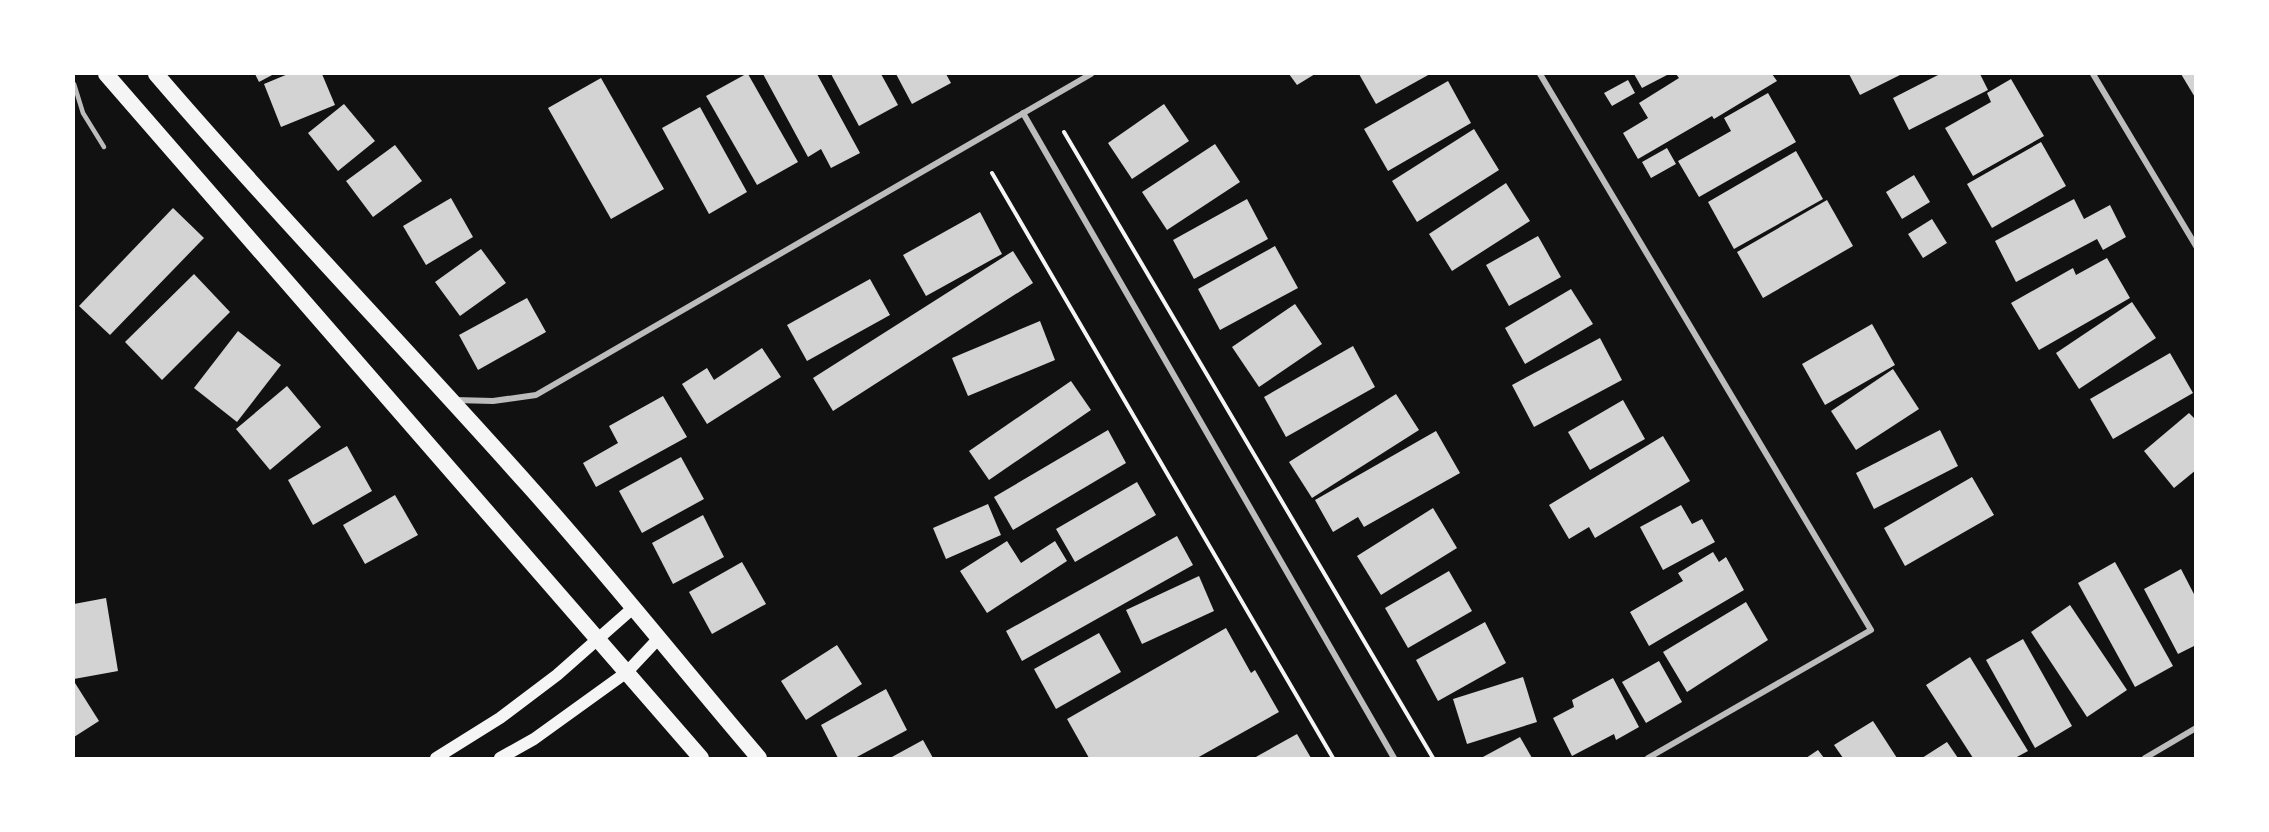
<svg xmlns="http://www.w3.org/2000/svg" width="2269" height="832" font-family="'Asap Condensed',sans-serif">
<style>
.building{fill:#d3d3d3}
.lines{fill:none;stroke-linecap:round;stroke-linejoin:round}
.path{stroke:#f5f5f5;stroke-width:4}
.service{stroke:#bcbcbc;stroke-width:4.5}
.minor{stroke:#bcbcbc;stroke-width:6}
.secondary{stroke:#f5f5f5;stroke-width:12}
.trunk{stroke:#f5f5f5;stroke-width:16}
</style>
<rect width="100%" height="100%" fill="#111"/>
<g class="building">
<path d="M255,74H274L259,82Z"/>
<path d="M288,74H322L335,105L281,127L264,84Z"/>
<path d="M746,74H748L798,162L757,185L706,96Z"/>
<path d="M763,74H817L860,153L831,168L821,149L808,157Z"/>
<path d="M831,74H881L898,105L859,126Z"/>
<path d="M896,74H946L951,83L912,104Z"/>
<path d="M1289,74H1315L1297,85Z"/>
<path d="M1359,74H1430L1376,104Z"/>
<path d="M1634,74H1669L1642,88Z"/>
<path d="M1676,74H1772L1777,81L1714,119L1712,116L1638,159L1623,133L1648,118L1639,103L1679,78Z"/>
<path d="M1849,74H1902L1860,95Z"/>
<path d="M1940,74H1980L1988,90L1909,130L1893,98Z"/>
<path d="M2181,74H2196V99Z"/>
<path d="M601,78L664,189L611,219L548,108Z"/>
<path d="M2011,79L2044,136L1973,176L1945,128L1991,102L1987,93Z"/>
<path d="M1628,80L1635,93L1612,106L1604,93Z"/>
<path d="M1448,81L1471,123L1388,171L1364,129Z"/>
<path d="M1768,93L1796,142L1699,197L1678,161L1731,131L1724,118Z"/>
<path d="M344,104L375,141L338,171L308,133Z"/>
<path d="M1164,104L1189,141L1132,179L1108,143Z"/>
<path d="M700,107L747,192L709,214L662,128Z"/>
<path d="M1474,129L1499,170L1417,222L1392,181Z"/>
<path d="M2041,142L2066,186L1992,228L1967,184Z"/>
<path d="M1215,144L1240,182L1167,230L1142,192Z"/>
<path d="M395,145L422,181L373,217L346,181Z"/>
<path d="M1667,148L1676,164L1651,178L1642,162Z"/>
<path d="M1796,151L1823,199L1734,249L1708,202Z"/>
<path d="M1914,175L1930,202L1902,219L1886,192Z"/>
<path d="M1506,183L1530,221L1452,271L1429,234Z"/>
<path d="M451,198L473,237L426,265L403,226Z"/>
<path d="M1247,199L1268,239L1194,279L1173,240Z"/>
<path d="M2074,199L2084,219L2110,205L2126,237L2103,250L2097,239L2016,282L1995,241Z"/>
<path d="M1827,200L1853,246L1763,298L1737,252Z"/>
<path d="M173,208L204,238L110,335L79,306Z"/>
<path d="M980,212L1002,254L926,296L903,255Z"/>
<path d="M1932,219L1947,243L1923,258L1908,234Z"/>
<path d="M1538,236L1561,277L1509,306L1486,265Z"/>
<path d="M1275,246L1298,288L1220,330L1198,289Z"/>
<path d="M481,249L506,283L460,316L435,282Z"/>
<path d="M1013,251L1033,283L833,411L813,378Z"/>
<path d="M2107,258L2130,298L2039,350L2011,303L2073,268L2076,275Z"/>
<path d="M194,274L230,312L162,380L125,342Z"/>
<path d="M870,279L890,315L807,361L787,325Z"/>
<path d="M1571,289L1593,324L1525,364L1505,328Z"/>
<path d="M527,298L546,332L478,370L459,335Z"/>
<path d="M2132,302L2156,338L2079,389L2056,353Z"/>
<path d="M1295,304L1322,344L1259,387L1232,347Z"/>
<path d="M1040,321L1055,360L968,396L952,358Z"/>
<path d="M1872,324L1895,365L1825,405L1802,364Z"/>
<path d="M238,331L281,365L237,422L194,388Z"/>
<path d="M1600,338L1622,380L1534,427L1512,385Z"/>
<path d="M1353,346L1375,387L1286,437L1264,397Z"/>
<path d="M762,348L781,377L707,424L682,384L707,368L714,380Z"/>
<path d="M2170,353L2193,393L2113,439L2090,399Z"/>
<path d="M1893,369L1919,409L1856,450L1831,411Z"/>
<path d="M1071,381L1091,410L989,480L969,451Z"/>
<path d="M287,386L321,427L270,470L236,429Z"/>
<path d="M1396,394L1419,430L1312,498L1289,462Z"/>
<path d="M663,396L687,437L596,487L583,463L618,443L609,426Z"/>
<path d="M1623,400L1645,439L1590,470L1568,432Z"/>
<path d="M2189,413L2196,420V470L2174,488L2144,451Z"/>
<path d="M1108,430L1126,463L1013,530L994,497Z"/>
<path d="M1940,430L1958,466L1874,509L1856,473Z"/>
<path d="M1436,431L1460,473L1364,527L1358,517L1333,532L1315,500Z"/>
<path d="M1663,436L1690,481L1595,538L1589,527L1569,539L1549,505Z"/>
<path d="M347,446L372,491L313,525L288,480Z"/>
<path d="M681,457L704,499L642,533L619,491Z"/>
<path d="M1972,477L1994,515L1905,566L1884,528Z"/>
<path d="M1137,482L1156,515L1075,562L1056,529Z"/>
<path d="M395,495L418,535L365,564L343,525Z"/>
<path d="M988,504L1001,535L946,559L933,528Z"/>
<path d="M1681,505L1692,524L1702,519L1715,542L1663,570L1640,527Z"/>
<path d="M1433,508L1457,548L1381,595L1357,556Z"/>
<path d="M703,515L724,557L673,584L652,543Z"/>
<path d="M1177,536L1193,565L1022,661L1006,631Z"/>
<path d="M1007,541L1021,563L1055,541L1067,561L987,613L960,571Z"/>
<path d="M1713,552L1719,562L1726,557L1744,590L1649,646L1630,612L1683,581L1678,573Z"/>
<path d="M742,562L766,604L712,634L689,592Z"/>
<path d="M2115,562L2173,666L2135,687L2078,583Z"/>
<path d="M2181,569L2196,598V645L2178,654L2144,589Z"/>
<path d="M1449,571L1472,611L1408,648L1385,608Z"/>
<path d="M1199,576L1214,611L1142,644L1126,610Z"/>
<path d="M106,598L118,671L74,679V604Z"/>
<path d="M1746,602L1768,640L1687,692L1663,652Z"/>
<path d="M2070,605L2127,690L2087,717L2031,632Z"/>
<path d="M1485,622L1506,663L1438,701L1416,660Z"/>
<path d="M1226,628L1251,673L1255,670L1279,712L1197,758H1089L1067,719Z"/>
<path d="M1099,633L1121,672L1056,709L1034,669Z"/>
<path d="M2023,639L2072,726L2035,748L1986,660Z"/>
<path d="M837,645L862,684L806,720L781,681Z"/>
<path d="M1970,657L2028,751L2015,758H1973L1926,685Z"/>
<path d="M1659,661L1682,702L1646,723L1622,682Z"/>
<path d="M1523,677L1537,722L1467,744L1453,699Z"/>
<path d="M1613,678L1639,727L1616,740L1614,734L1572,756L1553,718L1574,707L1572,700Z"/>
<path d="M75,683L99,721L74,737V684Z"/>
<path d="M886,689L907,730L855,758H838L821,725Z"/>
<path d="M1873,721L1897,758H1843L1834,745Z"/>
<path d="M1297,734L1311,758H1254Z"/>
<path d="M1520,737L1532,758H1481Z"/>
<path d="M923,740L933,758H890Z"/>
<path d="M1947,742L1958,758H1922Z"/>
<path d="M1818,750L1824,758H1806Z"/>
</g>
<g class="lines">
<g class="path">
<path d="M1064,132L1433,758"/>
<path d="M992,173L1333,758"/>
</g>
<path class="service" d="M74,84L83,113L104,147"/>
<g class="minor">
<path d="M1540,74L1871,630L1648,758"/>
<path d="M2093,74L2196,246"/>
<path d="M1023,113L1394,758"/>
<path d="M455,400L493,401L536,395L1091,74"/>
<path d="M2145,758L2196,728"/>
</g>
<g class="secondary">
<path d="M436,758L500,718L557,675L633,608"/>
<path d="M500,758L534,739L627,672L658,639"/>
</g>
<g class="trunk">
<path d="M106,74L701,758"/>
<path d="M156,74C276,214 405,347 528,485C608,574 682,668 759,758"/>
</g>
</g>
<rect width="2269" height="832" fill="none" stroke="#ffffff" stroke-width="150"/>
</svg>
